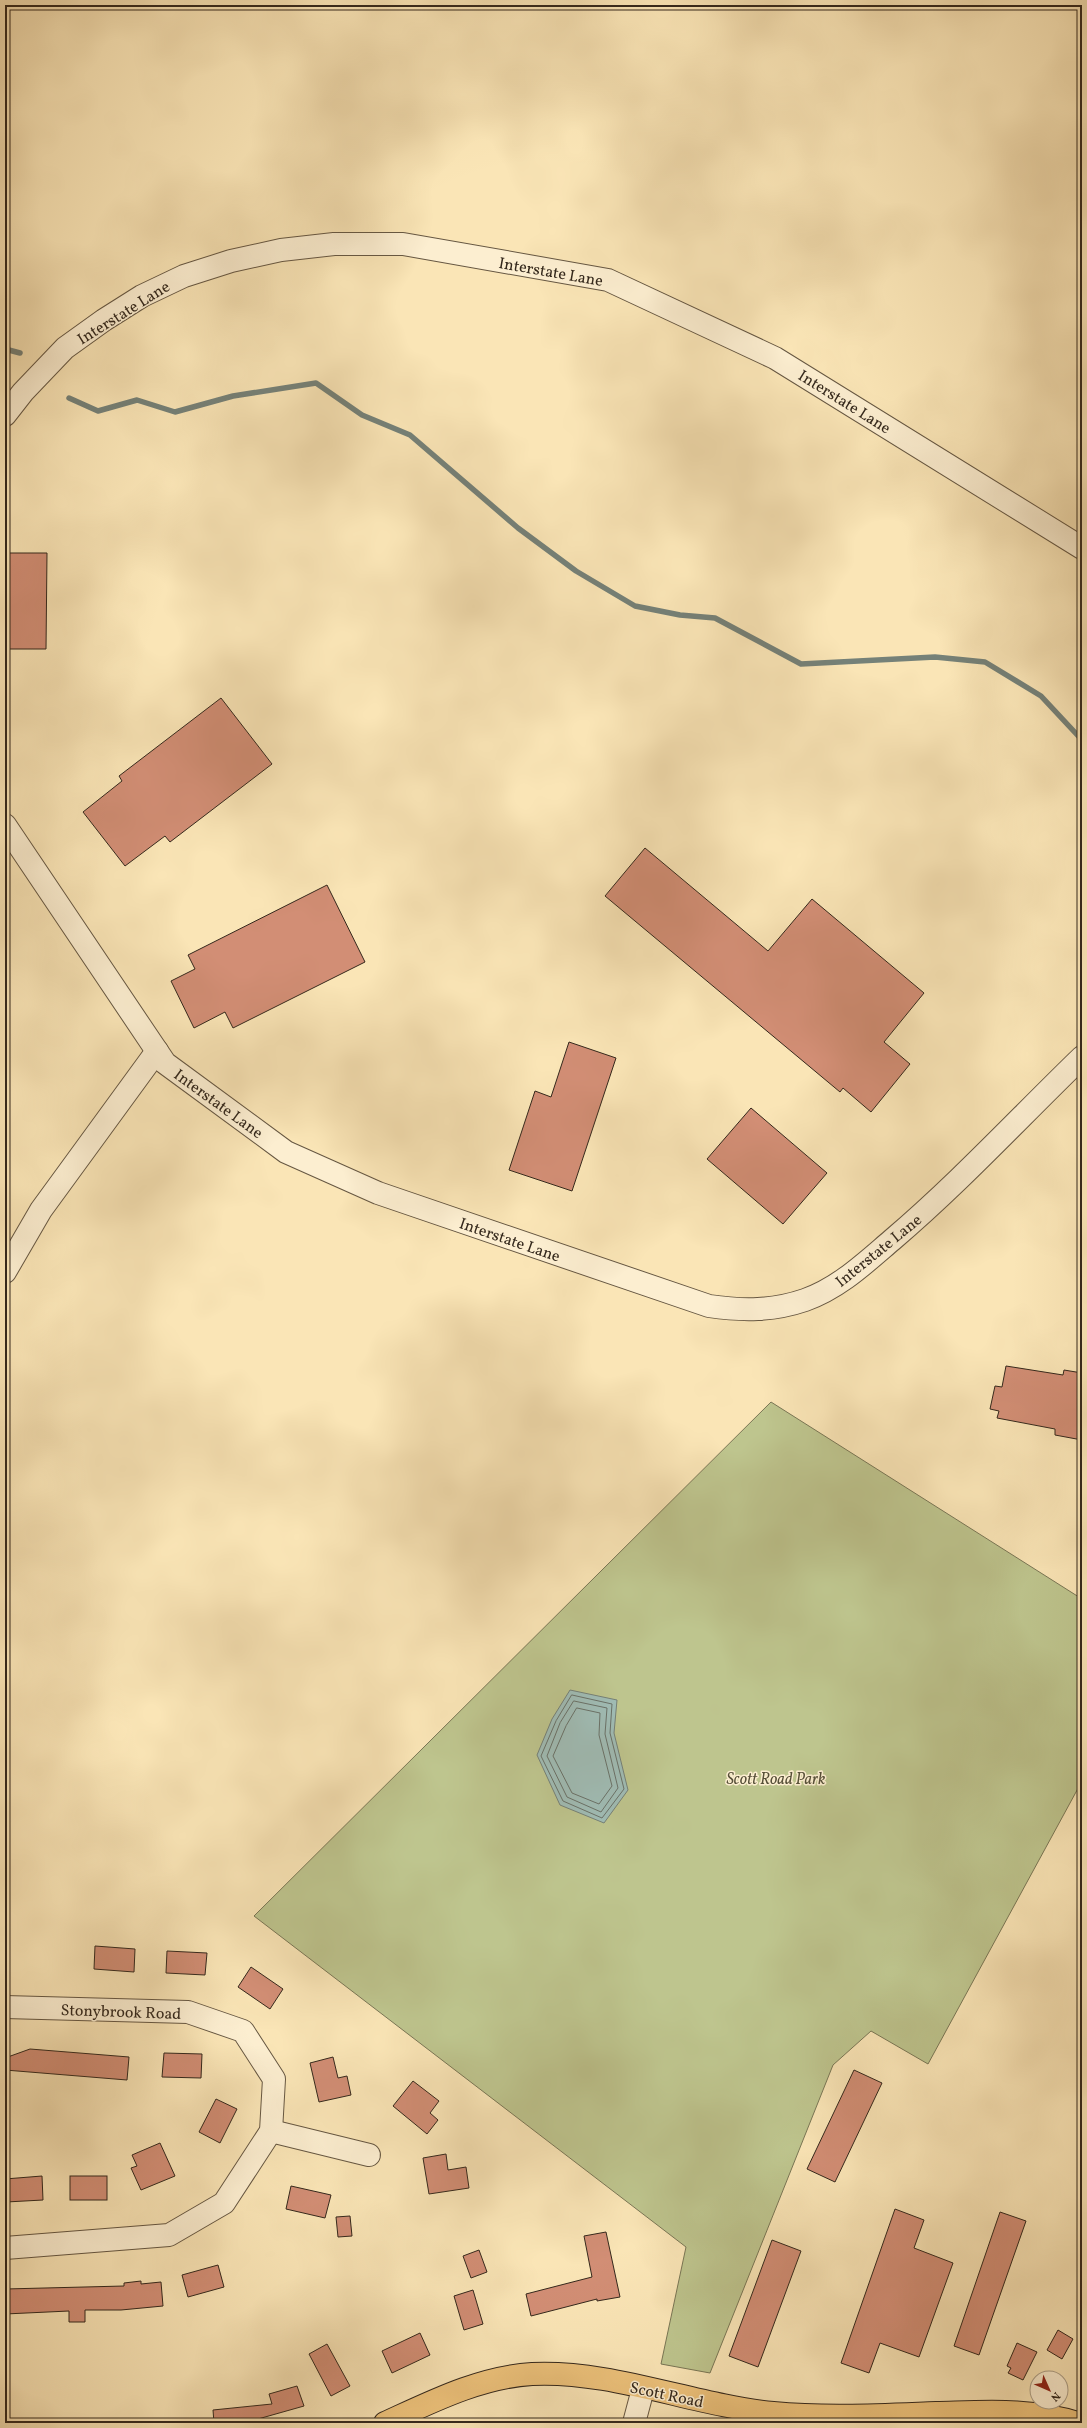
<svg xmlns="http://www.w3.org/2000/svg" width="1087" height="2428" font-family="Vollkorn,serif">
<style>
.green{fill:#bec58e;stroke:#797655}
.water{fill:#a0bdb6;stroke:#758178}
.lines{fill:none;stroke-linecap:round;stroke-linejoin:round}
.shore{stroke:#6a7269;stroke-width:1}
.stream{stroke:#758178;stroke-width:5.5}
.building{fill:#d28e75;stroke:#34281c}
.minor-casing{stroke:#665742;stroke-width:24}
.major-casing{stroke:#34281c;stroke-width:24}
.minor{stroke:#fceed0;stroke-width:22}
.major{stroke:#edc27b;stroke-width:22}
.labels{text-anchor:middle;stroke-width:3;stroke-linejoin:round;paint-order:stroke}
.street-label{font-size:16px;fill:#34281c;stroke:#fceed0}
.park-label{font-size:16px;font-style:italic;fill:#564f38;stroke:#fceed0}
</style>
<rect width="100%" height="100%" fill="#fae5b6"/>
<filter id="stains"><feTurbulence type="fractalNoise" baseFrequency=".005" numOctaves="4"/><feColorMatrix values="0 0 0 0 .2 0 0 0 0 .09 0 0 0 0 .02 0 0 0 .5 -.17"/></filter>
<radialGradient id="worn" r=".72"><stop offset=".6" stop-color="#630" stop-opacity="0"/><stop offset="1" stop-color="#630" stop-opacity=".3"/></radialGradient>
<path class="green" d="M771,1402L1082,1599V1781L928,2064L871,2031L833,2065L710,2373L661,2364L686,2247L254,1916Z"/>
<path class="water" d="M570,1690L617,1700L614,1733L628,1790L604,1823L560,1805L537,1755L552,1719Z"/>
<g class="lines">
<g class="shore">
<path d="M572,1695L612,1704L610,1733L624,1789L602,1818L563,1801L541,1756L556,1721Z"/>
<path d="M574,1701L607,1708L605,1734L618,1788L601,1812L567,1797L547,1756L560,1723Z"/>
<path d="M577,1708L600,1713L599,1735L612,1786L599,1804L572,1793L553,1756L566,1726Z"/>
</g>
<g class="stream">
<path d="M5,349L20,353"/>
<path d="M69,398L98,411L137,400L175,412L233,396L316,383L362,415L410,435L518,528L576,571L635,606L680,615L715,618L801,664L935,657L985,662L1041,696L1082,740"/>
</g>
</g>
<g class="building">
<path d="M5,553H47L46,649H5Z"/>
<path d="M221,698L272,764L170,842L165,836L125,866L83,812L122,781L119,776Z"/>
<path d="M645,848L768,951L812,899L924,993L884,1042L910,1064L871,1112L843,1088L840,1092L605,896Z"/>
<path d="M327,885L365,962L233,1028L225,1012L194,1028L171,981L195,969L188,955Z"/>
<path d="M569,1042L616,1058L572,1191L509,1170L535,1091L551,1097Z"/>
<path d="M751,1108L827,1173L783,1224L707,1159Z"/>
<path d="M1006,1366L1063,1375L1064,1370L1082,1373V1440L1055,1435V1429L997,1418L999,1411L990,1409L995,1386L1002,1387Z"/>
<path d="M95,1946L135,1949L134,1972L94,1969Z"/>
<path d="M167,1951L207,1953L205,1975L166,1973Z"/>
<path d="M251,1967L283,1989L270,2009L238,1987Z"/>
<path d="M30,2049L129,2057L127,2080L5,2070V2058Z"/>
<path d="M164,2053L202,2054L201,2078L162,2077Z"/>
<path d="M333,2057L338,2078L347,2076L351,2095L319,2102L310,2063Z"/>
<path d="M854,2070L882,2083L835,2182L807,2169Z"/>
<path d="M413,2081L439,2101L430,2113L438,2120L427,2134L393,2106Z"/>
<path d="M216,2099L237,2109L220,2143L199,2132Z"/>
<path d="M160,2143L175,2176L141,2190L131,2168L137,2166L132,2155Z"/>
<path d="M446,2154L448,2170L466,2167L469,2188L429,2194L423,2158Z"/>
<path d="M42,2176L43,2200L6,2202L5,2179Z"/>
<rect x="70" y="2176" width="37" height="24"/>
<path d="M291,2186L331,2195L325,2218L286,2209Z"/>
<path d="M895,2209L924,2220L914,2248L953,2263L919,2357L880,2343L869,2373L841,2363Z"/>
<path d="M1000,2212L1026,2221L979,2355L954,2346Z"/>
<path d="M350,2216L352,2236L338,2237L336,2217Z"/>
<path d="M606,2232L620,2297L597,2301V2299L531,2316L526,2294L592,2277L584,2236Z"/>
<path d="M772,2240L801,2251L758,2367L729,2356Z"/>
<path d="M479,2250L487,2272L471,2278L463,2256Z"/>
<path d="M218,2265L224,2287L188,2297L182,2275Z"/>
<path d="M141,2281V2284L161,2282L163,2306L121,2310H85V2322H69V2311L5,2314V2289L124,2286V2283Z"/>
<path d="M473,2290L483,2324L464,2330L454,2296Z"/>
<path d="M1058,2330L1073,2339L1062,2359L1047,2350Z"/>
<path d="M420,2333L430,2355L392,2373L382,2351Z"/>
<path d="M1017,2343L1037,2352L1023,2380L1008,2373L1011,2368L1007,2366Z"/>
<path d="M327,2344L350,2386L331,2396L309,2354Z"/>
<path d="M297,2386L304,2406L258,2419L259,2423H214L213,2410L272,2404L269,2394Z"/>
</g>
<g class="lines">
<defs>
<g id="minor">
<path d="M5,415L23,392L65,348L104,320L142,296L184,276L231,261L281,250L334,244H403L608,280L775,358L1082,548"/>
<path d="M5,825L165,1063L286,1152L378,1193L709,1306C743,1311 773,1311 805,1300C839,1288 865,1263 892,1240C959,1183 1019,1118 1082,1057"/>
<path d="M5,1272L41,1210L157,1051"/>
<path d="M5,2007L188,2012L243,2031L274,2079L271,2131L224,2203L169,2235L5,2248"/>
<path d="M271,2131L369,2155"/>
<path d="M634,2423L643,2389"/>
</g>
<path id="major" d="M385,2423C431,2402 480,2377 532,2374C612,2370 693,2405 773,2413C827,2418 882,2415 936,2413C983,2412 1032,2408 1077,2423"/>
</defs>
<use href="#minor" class="minor-casing"/>
<use href="#major" class="major-casing"/>
<use href="#minor" class="minor"/>
<use href="#major" class="major"/>
</g>
<g class="labels">
<g class="street-label">
<text transform="translate(551 271) rotate(10)" y="6">Interstate Lane</text>
<text transform="translate(123 312) rotate(-32)" y="6">Interstate Lane</text>
<text transform="translate(845 401) rotate(32)" y="6">Interstate Lane</text>
<text transform="translate(219 1103) rotate(36)" y="6">Interstate Lane</text>
<text transform="translate(510 1239) rotate(19)" y="6">Interstate Lane</text>
<text transform="translate(878 1250) rotate(-39)" y="6">Interstate Lane</text>
<text transform="translate(121 2011) rotate(2)" y="6">Stonybrook Road</text>
<text transform="translate(667 2394) rotate(12)" y="6">Scott Road</text>
</g>
<g class="park-label">
<text x="776" y="1784">Scott Road Park</text>
</g>
</g>
<rect width="1087" height="2428" fill="none" stroke="#fae5b6" stroke-width="20"/>
<rect x="6" y="6" width="1075" height="2416" fill="none" stroke="#34281c" stroke-width="2"/>
<rect x="10" y="10" width="1067" height="2408" fill="none" stroke="#34281c"/>
<g transform="translate(1049 2390) rotate(135)"><circle r="19" fill="#fceed0" stroke="#ac9f88"/>
<path d="M0-3L7 15L0 10L-7 15Z" fill="#8f2418"/>
<text y="-6" font-size="11" font-weight="bold" text-anchor="middle" fill="#34281c">N</text>
</g>
<rect width="100%" height="100%" filter="url(#stains)"/>
<rect width="100%" height="100%" fill="url(#worn)"/>
</svg>
